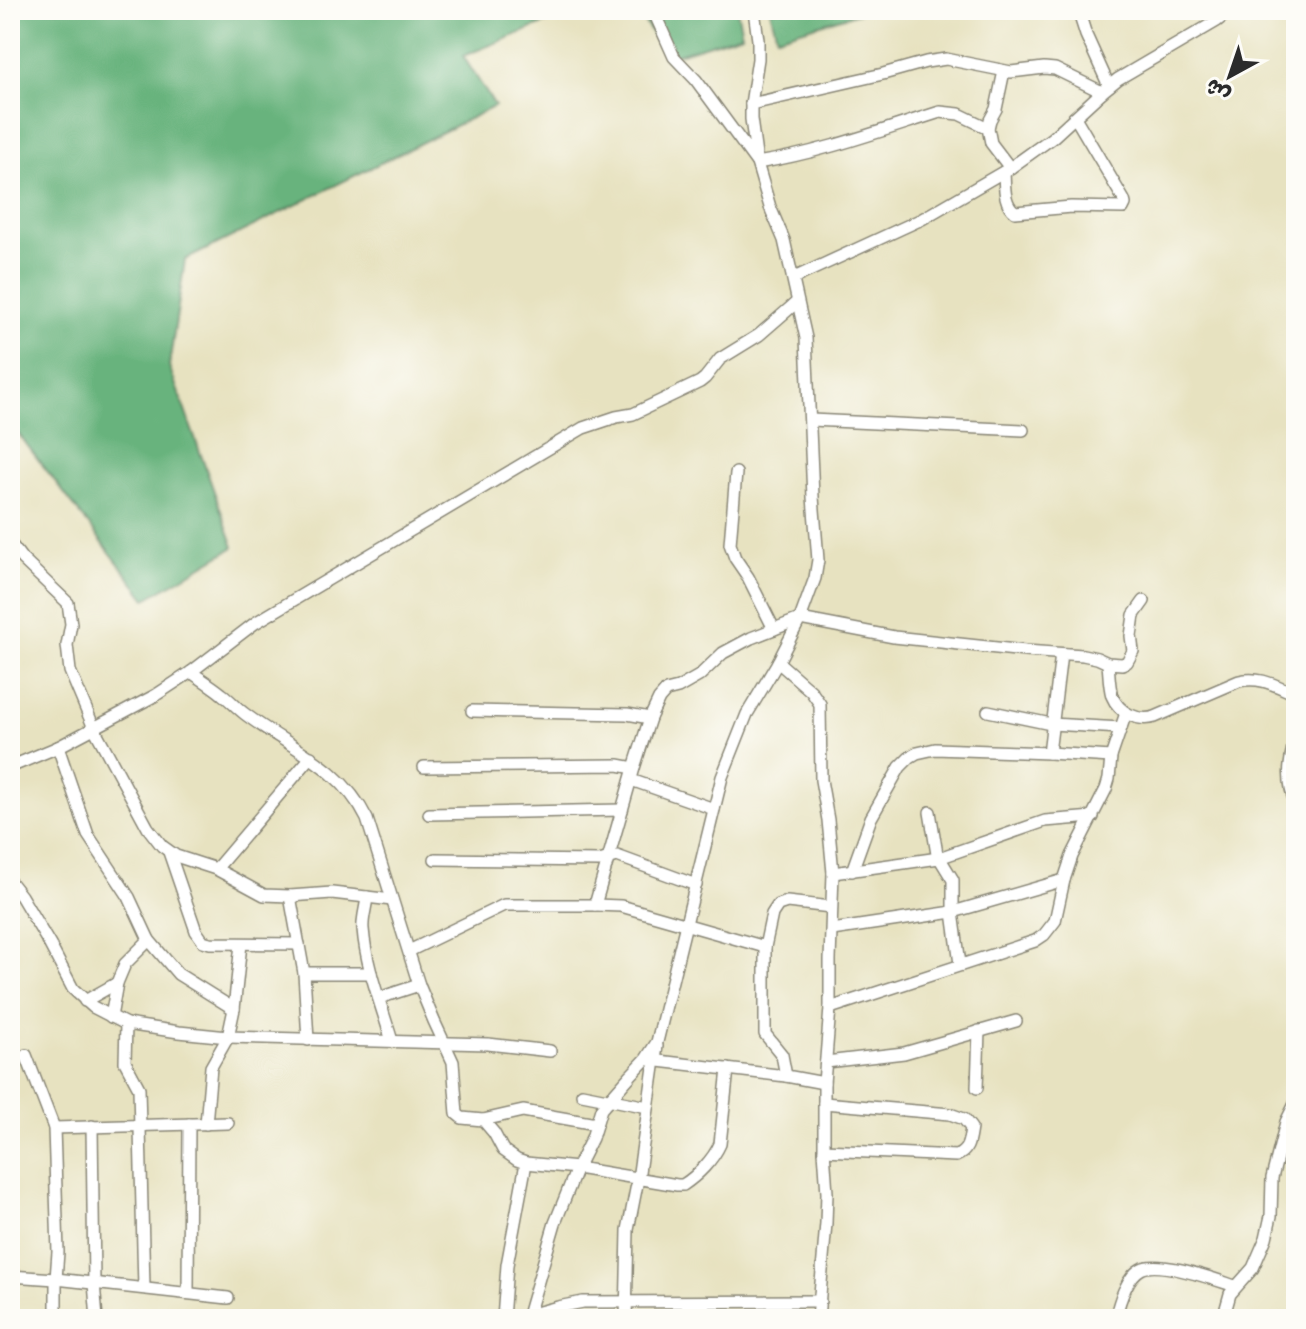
<svg xmlns="http://www.w3.org/2000/svg" width="1306" height="1329" font-family="Mali,'Playpen Sans Arabic',sans-serif">
<style>
.forest{fill:#67b37d;stroke:#496f54;stroke-width:2}
.lines{fill:none;stroke-linecap:round;stroke-linejoin:round}
.street-casing{stroke:#898676;stroke-width:14}
.street{stroke:#fff;stroke-width:11}
</style>
<rect width="100%" height="100%" fill="#fdfcf7"/>
<filter id="ink" filterUnits="userSpaceOnUse"><feTurbulence type="fractalNoise" baseFrequency=".0125" numOctaves="2"/><feDisplacementMap in="SourceGraphic" scale="16" xChannelSelector="R" yChannelSelector="G"/><feConvolveMatrix kernelMatrix="1 2 1 2 8 2 1 2 1" color-interpolation-filters="sRGB"/></filter>
<filter id="wash" filterUnits="userSpaceOnUse"><feTurbulence type="fractalNoise" baseFrequency=".006" numOctaves="4" result="noise"/><feDisplacementMap in="SourceGraphic" scale="32" xChannelSelector="R" yChannelSelector="G"/><feGaussianBlur stdDeviation="1.8" result="paint"/><feColorMatrix in="noise" values="0 0 0 0 0 0 0 0 0 0 0 0 0 0 0 0 0 1.4 0 .05"/><feComposite in="paint" operator="in"/></filter>
<g filter="url(#wash)">
<rect width="100%" height="100%" fill="#e7e2c0"/>
<g class="forest">
<path d="M22,10H565L568,14L463,56L495,106L185,260L169,366L234,547L146,599L10,423V29Z"/>
<path d="M636,10H737L742,34L668,57Z"/>
<path d="M770,10H868L777,37Z"/>
</g>
</g>
<g filter="url(#ink)">
<g class="lines">
<defs>
<g id="street">
<path d="M653,10L674,57L696,80L757,163C820,153 880,131 940,112L959,114L988,128"/>
<path d="M1078,10L1086,35L1109,86"/>
<path d="M10,13L12,10"/>
<path d="M1004,71L996,109L990,120L988,128L991,143L1010,168"/>
<path d="M751,104L883,74L926,62L946,59L1011,72L1044,68L1055,69L1102,92"/>
<path d="M1004,172C1005,186 1003,203 1015,212L1071,207L1123,208L1125,204L1124,200L1075,117"/>
<path d="M794,278L922,219L1010,168L1052,138L1102,92L1118,79L1217,21L1231,10"/>
<path d="M811,420L1023,430"/>
<path d="M736,473L730,544L735,558L748,577L774,629"/>
<path d="M10,543L22,559L68,603L71,624L67,645L70,671L94,728L148,828L162,846L176,856L216,869L264,895L290,896L332,893L392,900"/>
<path d="M778,662L811,691L820,704L821,780L828,820L833,873L830,960V1008L824,1083V1150L827,1193L826,1223L818,1319"/>
<path d="M1108,663C1109,673 1109,686 1112,696C1119,713 1138,722 1155,717L1239,681C1261,676 1276,686 1296,694"/>
<path d="M191,672C201,679 212,686 222,694C230,700 237,708 245,714C290,748 341,766 367,819L419,985L434,1021L453,1062L457,1114L462,1118L483,1120L494,1133L503,1150L517,1160L526,1163L577,1168L677,1185H683C697,1176 713,1160 720,1144L728,1069"/>
<path d="M472,711L627,714L650,718"/>
<path d="M988,711L1051,724L1121,728"/>
<path d="M1296,733C1290,761 1285,778 1296,805"/>
<path d="M58,747L88,835L129,897L149,940L178,974L234,1009"/>
<path d="M1049,753L1061,654"/>
<path d="M10,767L58,747L156,695L191,672L255,623L583,428L616,417L633,414L700,382L705,378L720,359L759,335L797,302"/>
<path d="M424,767L618,765L634,768"/>
<path d="M631,780L714,809"/>
<path d="M930,812L937,854L953,880V912L960,964"/>
<path d="M429,814L622,810"/>
<path d="M169,852L196,931L203,941L210,943L299,944"/>
<path d="M435,859L599,861L617,856L696,885"/>
<path d="M216,869L311,757"/>
<path d="M852,871L871,818L900,767L910,757L917,753L935,749L1049,753L1111,757"/>
<path d="M833,873L939,858L1045,821L1093,817"/>
<path d="M10,882L21,896L50,945L73,989L93,1007L126,1024L179,1032L228,1037L488,1044L550,1051"/>
<path d="M290,896L304,973L308,1040"/>
<path d="M367,897C366,908 362,919 363,929C366,967 381,1004 392,1041"/>
<path d="M595,905L634,768L650,718L659,699L666,691L678,688L699,676L723,653L751,638L800,619L894,637L1025,651L1083,655L1097,658L1108,663L1122,664L1127,662L1133,651L1131,636L1134,615L1144,601"/>
<path d="M832,930L953,912L1064,880"/>
<path d="M765,947V1034L782,1055L786,1076"/>
<path d="M409,951L504,905H595L621,906L765,947L772,914L778,905L787,902L831,907"/>
<path d="M304,973H371"/>
<path d="M379,998L419,985"/>
<path d="M85,1001L117,983"/>
<path d="M830,1008L1035,941L1044,935L1055,921L1064,880L1072,856L1106,789L1109,779L1111,757L1126,713"/>
<path d="M111,1017L117,983L125,964L149,940"/>
<path d="M126,1024L125,1062L139,1088L144,1288"/>
<path d="M26,1055L54,1128L58,1252L56,1279V1319"/>
<path d="M650,1060L786,1076L824,1083"/>
<path d="M826,1062L904,1053L1016,1021"/>
<path d="M977,1088L979,1031"/>
<path d="M582,1094L648,1107"/>
<path d="M483,1120L523,1111L596,1124"/>
<path d="M206,1124L211,1067L228,1037L234,1009L241,944"/>
<path d="M92,1126L94,1283L97,1319"/>
<path d="M54,1128L228,1123"/>
<path d="M824,1150L956,1156C969,1151 969,1140 971,1128L964,1119L950,1114L824,1103"/>
<path d="M10,1157H11"/>
<path d="M10,1276L56,1279L228,1298"/>
<path d="M188,1293L189,1124"/>
<path d="M528,1315L558,1307L583,1302L820,1301"/>
<path d="M503,1319L507,1265L526,1163"/>
<path d="M527,1319L555,1223L577,1168L592,1138L601,1109L631,1075L646,1059L657,1042L722,777L747,714L778,662L800,619L815,578L818,560L813,497L806,338L784,240L770,207L757,163L751,119V104L758,59V40L754,10"/>
<path d="M626,1319L628,1230L638,1179L657,1046"/>
<path d="M1115,1319C1119,1303 1126,1277 1141,1269C1159,1259 1216,1280 1235,1286"/>
<path d="M1223,1319L1230,1294L1253,1268L1266,1238L1271,1216L1272,1178L1286,1122L1296,1102"/>
</g>
</defs>
<use href="#street" class="street-casing"/>
<use href="#street" class="street"/>
</g>
</g>
<rect width="1306" height="1329" fill="none" stroke="#fdfcf7" stroke-width="40"/>
<g transform="translate(1230 76) rotate(220)" stroke="#fdfcf7" stroke-width="6" paint-order="stroke">
<path d="M0-6L14 30L0 20L-14 30Z" fill="#2b2b2b"/>
<text y="-12" font-size="22" font-weight="bold" text-anchor="middle" fill="#2b2b2b">ش</text>
</g>
</svg>
